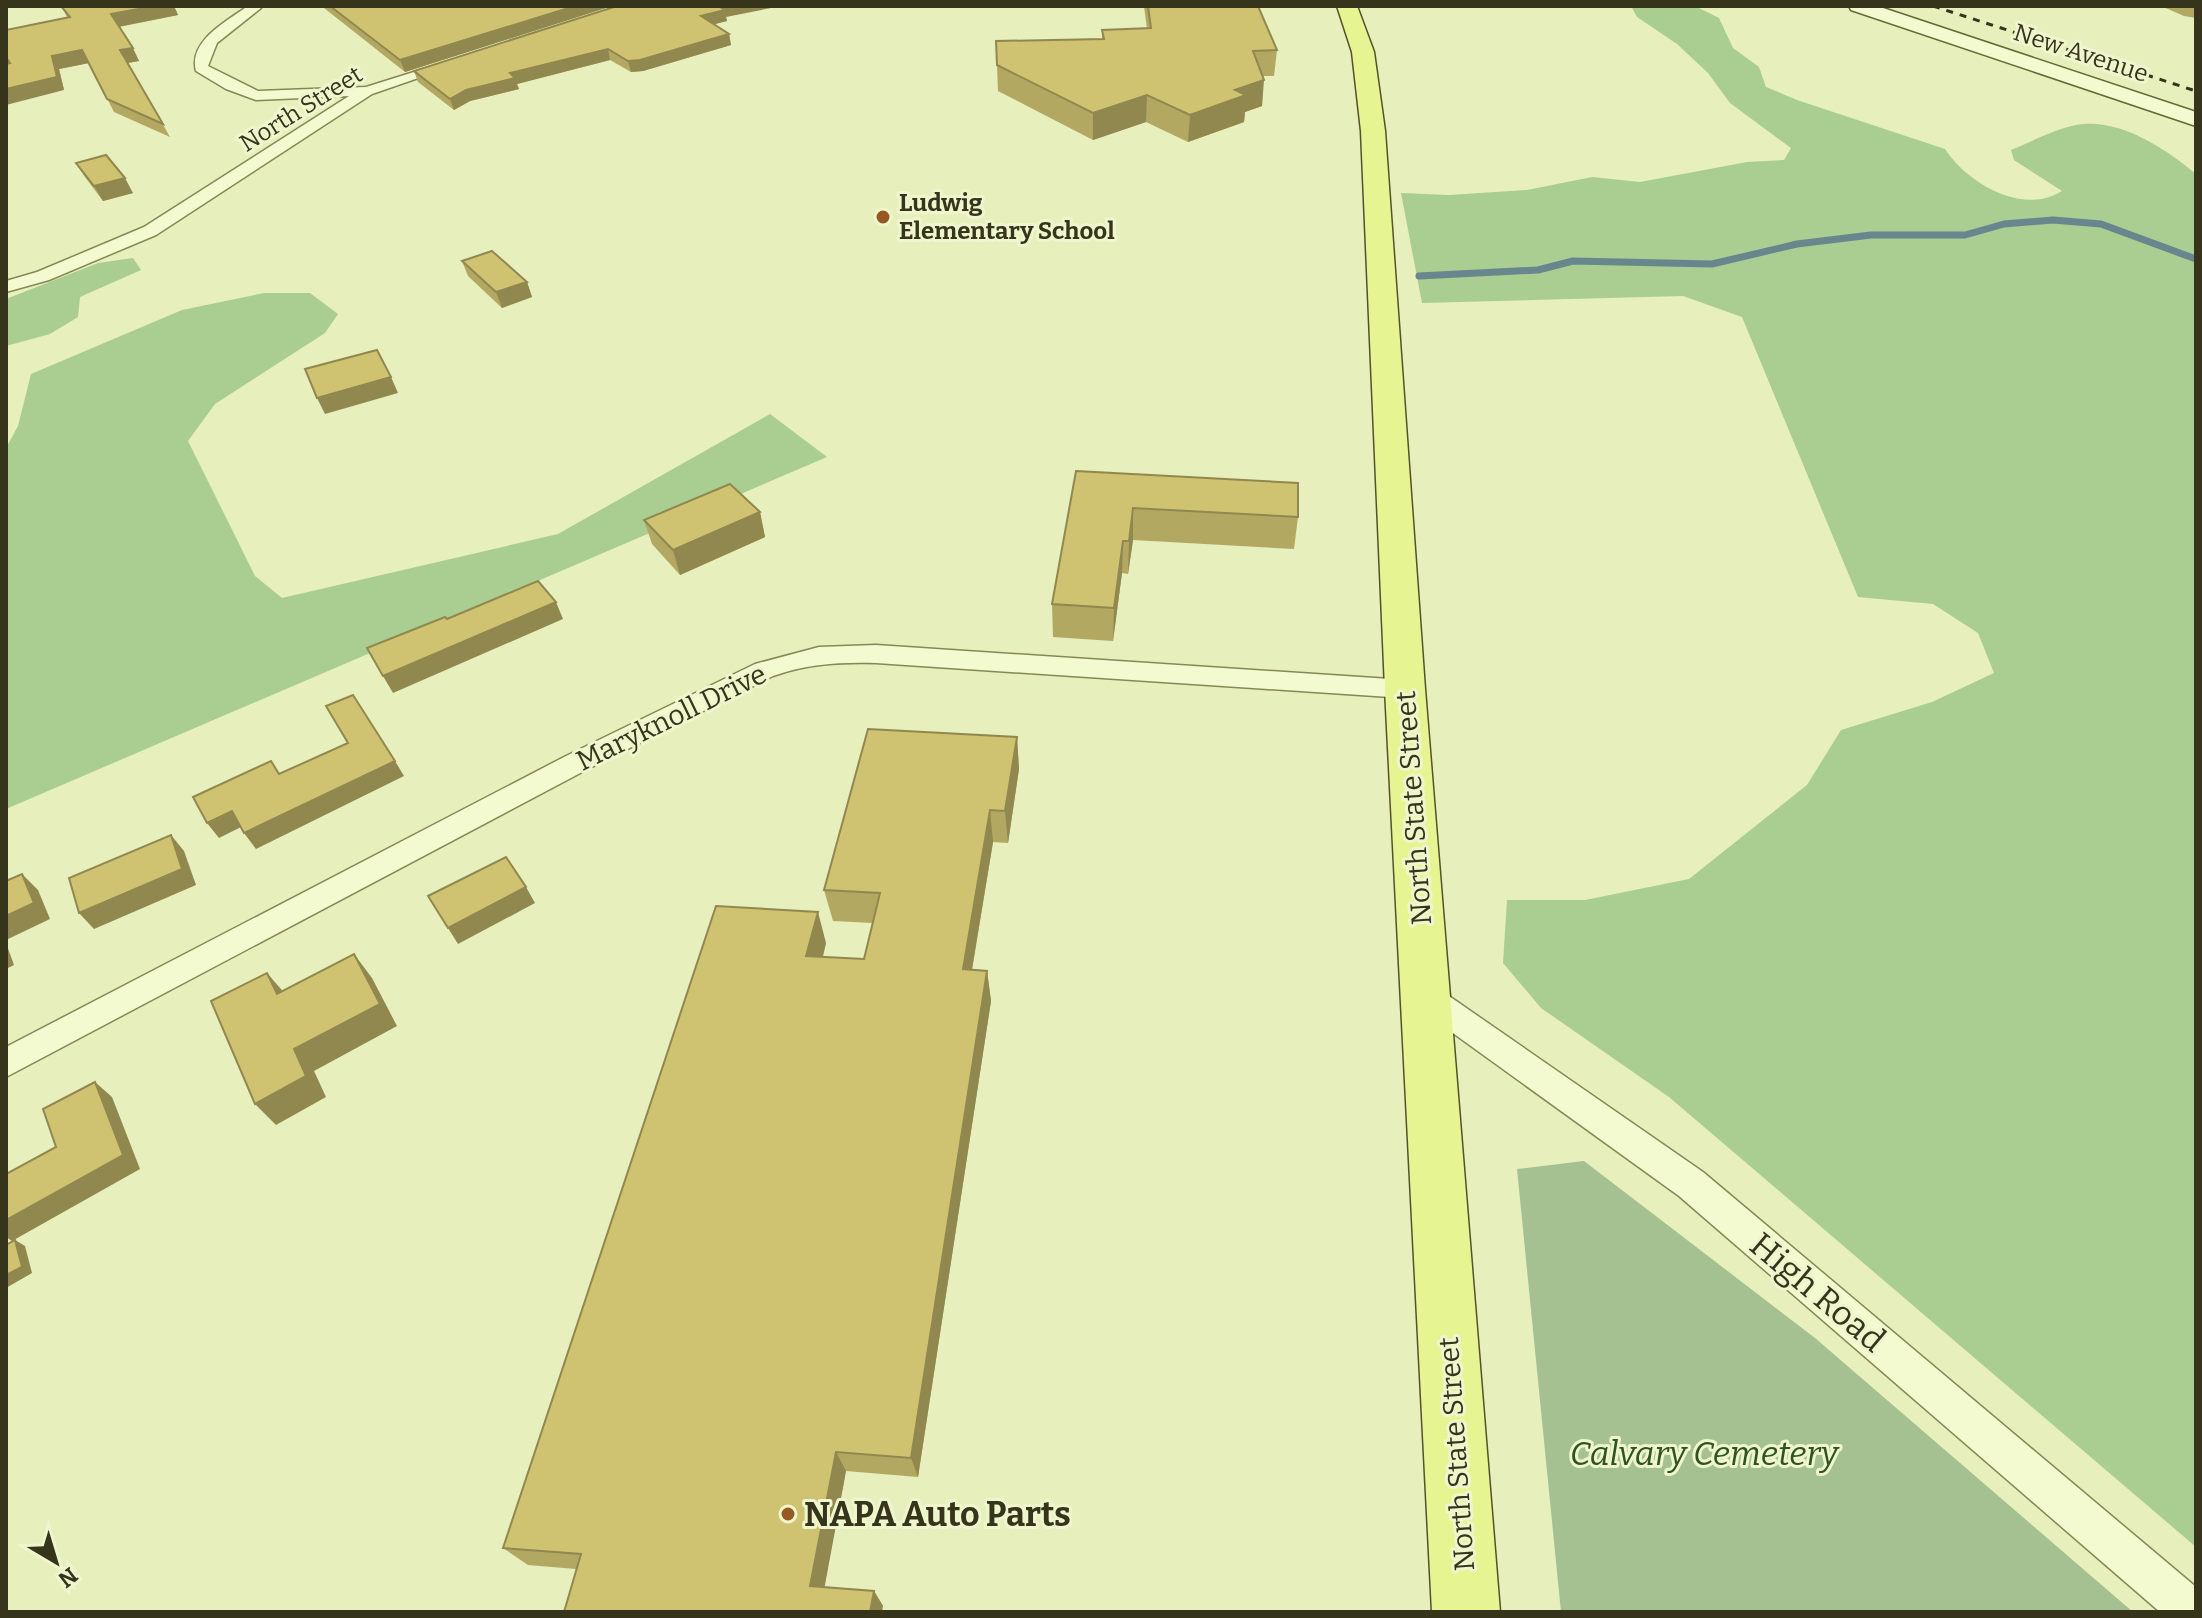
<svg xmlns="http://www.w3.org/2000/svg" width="2202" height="1618" font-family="Bitter,serif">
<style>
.green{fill:#aacd91}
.cemetery{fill:#a5c191}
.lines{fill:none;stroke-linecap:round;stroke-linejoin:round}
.stream{stroke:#68868e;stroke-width:7}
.street-casing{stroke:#878756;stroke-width:3}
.secondary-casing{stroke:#696739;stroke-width:3}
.primary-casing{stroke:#54512b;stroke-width:3}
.street{fill:#f3fad0;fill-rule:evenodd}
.secondary{fill:#f3fad0;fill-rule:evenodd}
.primary{fill:#e6f592;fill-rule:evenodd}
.rail{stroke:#36341b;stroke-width:3;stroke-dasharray:7 7;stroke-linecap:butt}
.wall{fill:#b2a861}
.shaded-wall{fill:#91884f}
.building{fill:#cfc371;stroke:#91884f;stroke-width:2}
.poi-dot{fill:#985824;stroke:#eff6cd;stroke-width:3}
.labels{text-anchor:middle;stroke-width:6;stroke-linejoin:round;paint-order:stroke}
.far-street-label{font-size:24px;fill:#36341b;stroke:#eff6cd}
.far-poi-label{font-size:24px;font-weight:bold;fill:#36341b;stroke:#eff6cd;text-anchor:start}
.street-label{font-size:28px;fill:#36341b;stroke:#eff6cd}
.near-street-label{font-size:34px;fill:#36341b;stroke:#eff6cd}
.near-park-label{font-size:34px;font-style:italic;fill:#2f5321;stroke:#eff6cd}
.near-poi-label{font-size:34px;font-weight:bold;fill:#36341b;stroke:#eff6cd;text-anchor:start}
</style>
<rect width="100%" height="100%" fill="#e7efbd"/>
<g class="green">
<path d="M1631,6H1695L1719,18L1733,48L1759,67L1766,87L1797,100L1945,149C1967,183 2023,216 2062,191L2014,160L2011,150C2031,142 2054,129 2076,125C2118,117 2165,148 2196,174V1547L1669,1097L1541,1008L1503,963L1507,900H1585L1689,879L1807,785L1841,730L1932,702L1994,673L1978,633L1933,604L1858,597L1742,317L1683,296L1422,303L1401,193L1449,195L1527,190L1592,177L1640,182L1747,162L1784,160L1791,148L1730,103L1708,73L1677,44L1637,17Z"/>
<path d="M133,258L141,270L80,297L78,317L50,334L6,346V299L98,263Z"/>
<path d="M264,293H310L338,314L325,333L215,404L188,441L255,576L282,598L558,534L770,414L827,457L6,809V448L18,426L31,374L182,310Z"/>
</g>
<path class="cemetery" d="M1584,1161L1815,1338L2133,1612H1561L1517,1169Z"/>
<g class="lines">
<path class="stream" d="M1419,276L1538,270L1573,261L1712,264L1797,244L1871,235H1965L2004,224L2053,220L2101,224L2196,259"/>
<defs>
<g id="street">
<path d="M243,6L261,8L217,43L208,66L258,91L366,87L449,61L456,65L372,94L156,235L49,280L6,292V281L37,272L144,227L349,96L256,100L226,89L196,71C188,42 225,22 245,8Z"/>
<path d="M876,645L1405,680L1414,683L1418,689L1414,695L1405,698L876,663C840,662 807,664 773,676L586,770L6,1077V1047L566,756L755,664L819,647Z"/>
<path d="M1425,983L1436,987L1703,1172L2196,1587V1612H2160L1679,1196L1414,1005L1409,996L1414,987Z"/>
</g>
<path id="secondary" d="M1849,6H1877L2196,112V126L1851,10Z"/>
<path id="primary" d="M1337,6H1357L1374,52L1385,131L1425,689L1500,1612H1432L1385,689L1361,131L1352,52Z"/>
</defs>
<use href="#street" class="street-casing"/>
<use href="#secondary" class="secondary-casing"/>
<use href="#primary" class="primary-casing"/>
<use href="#street" class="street"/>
<use href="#secondary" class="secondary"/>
<use href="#primary" class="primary"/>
<path class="rail" d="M1933,6L2196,91"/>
</g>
<g class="wall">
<path d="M61,6H174L178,15L119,27L139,61L128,63L170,137L114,112L89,63L59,69L64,90L8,63L6,60V30L67,17Z"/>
<path d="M323,6H612L405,72L324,8Z"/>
<path d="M1144,6H1258L1277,50L1274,76H1263L1262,106L1245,112L1244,122L1188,142L1146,122L1093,140L998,91L996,41L1102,39V30L1147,29Z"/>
<path d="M2161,6H2196V18L2184,16Z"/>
<path d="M726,17L727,21L714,24L729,34L731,45L643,71L631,72L610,60L517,84L519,89L470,101L454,110L418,82L414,71Z"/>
<path d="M76,163L133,193L103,201L85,177Z"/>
<path d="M462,261L527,282L532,297L502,308L468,276Z"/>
<path d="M1076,471L1298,517L1294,549L1133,540L1128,574L1122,573L1113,641L1053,637L1052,604Z"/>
<path d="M760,512L765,537L680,575L652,544L644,520Z"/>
<path d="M1017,737L1019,769L1008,843L993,842L972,970L987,971L991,1001L918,1477L846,1471L824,1587L874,1591L883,1606L576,1569L528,1565L503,1548L826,943L823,957L864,959L873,923L833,921L824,890Z"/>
</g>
<g class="shaded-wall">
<path d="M155,6H174L178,15L117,27L111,14Z"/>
<path d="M575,6H612L405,72L400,60Z"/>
<path d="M727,6H781L726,17L727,21L704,27L701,16L720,7Z"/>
<path d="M729,34L731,45L643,71L631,72L628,61Z"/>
<path d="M133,48L139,61L127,63L120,50Z"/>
<path d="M608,49L610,60L517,84L519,89L470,101L454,110L450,99L466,90L510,73Z"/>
<path d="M82,50L89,63L59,69L64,90L6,105V89L52,56Z"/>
<path d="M1264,80L1262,106L1245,112L1244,122L1188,142L1190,115L1235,90Z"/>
<path d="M1147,95L1146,122L1093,140V113Z"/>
<path d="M125,178L133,193L103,201L94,186Z"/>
<path d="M527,282L532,297L502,308L496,292Z"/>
<path d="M391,377L398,393L325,414L317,398Z"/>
<path d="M1133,508V540L1128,574L1129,541Z"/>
<path d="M760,512L765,537L680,575L673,550Z"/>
<path d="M1123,541L1122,573L1113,641L1114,608Z"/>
<path d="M556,602L563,619L393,693L383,676Z"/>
<path d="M1017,737L1019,769L1008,843L1005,811Z"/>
<path d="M395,761L404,776L256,849L244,833Z"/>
<path d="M990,810L993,842L967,999L963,969Z"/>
<path d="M232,811L243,826L219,838L207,823Z"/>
<path d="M171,835L184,851L196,885L94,929L79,913Z"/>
<path d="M22,874L38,890L50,919L6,940V916Z"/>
<path d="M526,887L535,903L458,944L448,928Z"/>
<path d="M818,912L826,943L815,986L806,956Z"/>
<path d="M6,943L14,965L6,969Z"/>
<path d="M354,954L372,978L397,1026L314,1071L326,1097L276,1125L255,1104Z"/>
<path d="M987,971L991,1001L918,1477L911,1458Z"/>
<path d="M267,973L287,996L277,994Z"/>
<path d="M95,1082L112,1097L140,1169L12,1241L6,1237V1220L123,1155Z"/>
<path d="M15,1240L25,1246L32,1273L6,1288V1275Z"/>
<path d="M836,1452L846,1471L822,1601L810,1586Z"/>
<path d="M874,1591L883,1606L882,1612H870Z"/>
</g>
<g class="building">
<path d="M61,6H155L111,14L133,48L120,50L163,124L107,99L82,50L52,56L57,77L6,89V64L10,63L6,57V30L70,17Z"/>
<path d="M330,6H575L400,60Z"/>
<path d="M617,6H727L720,7L725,10L701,16L729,34L640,60L628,61L608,49L510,73L515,78L466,90L450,99L414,71Z"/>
<path d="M1148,6H1258L1277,50L1253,51L1264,80L1235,90L1246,95L1190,115L1147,95L1093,113L997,65L996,41L1104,39L1102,30L1151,28Z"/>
<path d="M106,155L125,178L94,186L76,163Z"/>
<path d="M492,251L527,282L496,292L462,261Z"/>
<path d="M377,350L391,377L317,398L305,369Z"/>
<path d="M1076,471L1298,483V517L1133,508L1129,541H1123L1114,608L1052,604Z"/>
<path d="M730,484L760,512L673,550L644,520Z"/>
<path d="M538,581L556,602L383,676L367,648L445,617L447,619Z"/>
<path d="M353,695L395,761L244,833L232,811L207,823L193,797L271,761L279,774L348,743L326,706Z"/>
<path d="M868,729L1017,737L1005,811L990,810L963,969L987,971L911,1458L836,1452L810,1586L874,1591L870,1612H564L581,1554L503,1548L716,906L818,912L806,956L864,959L880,893L824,890Z"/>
<path d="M171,835L182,869L79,913L69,878Z"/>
<path d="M506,857L526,887L448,928L428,896Z"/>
<path d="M22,874L34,903L6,916V881Z"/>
<path d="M354,954L380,1004L294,1049L306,1076L255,1104L211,1001L267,973L277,994Z"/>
<path d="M95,1082L123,1155L6,1220V1174L56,1147L43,1109Z"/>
<path d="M15,1240L22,1267L6,1275V1245Z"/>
</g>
<g class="poi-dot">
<circle cx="883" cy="217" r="8"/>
<circle cx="788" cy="1514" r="8"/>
</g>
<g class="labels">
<g class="far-street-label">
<text transform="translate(2081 53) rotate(18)" y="8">New Avenue</text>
<text transform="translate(301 109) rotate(-32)" y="8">North Street</text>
</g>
<g class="far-poi-label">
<text x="899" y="211">Ludwig<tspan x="899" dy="28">Elementary School</tspan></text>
</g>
<g class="street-label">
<text transform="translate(671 717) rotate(-26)" y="10">Maryknoll Drive</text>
<text transform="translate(1413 808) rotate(-94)" y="10">North State Street</text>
<text transform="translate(1456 1454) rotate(-94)" y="10">North State Street</text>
</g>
<g class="near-street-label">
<text transform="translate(1818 1292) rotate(40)" y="12">High Road</text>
</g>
<g class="near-park-label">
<text x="1704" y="1465">Calvary Cemetery</text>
</g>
<g class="near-poi-label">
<text x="804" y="1526">NAPA Auto Parts</text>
</g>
</g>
<rect width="2202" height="1618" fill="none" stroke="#36341b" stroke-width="16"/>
<g transform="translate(56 1562) rotate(142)" stroke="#eff6cd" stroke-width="6" paint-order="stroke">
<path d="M0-6L14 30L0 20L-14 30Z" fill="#36341b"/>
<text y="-12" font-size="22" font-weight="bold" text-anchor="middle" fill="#36341b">N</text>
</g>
</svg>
